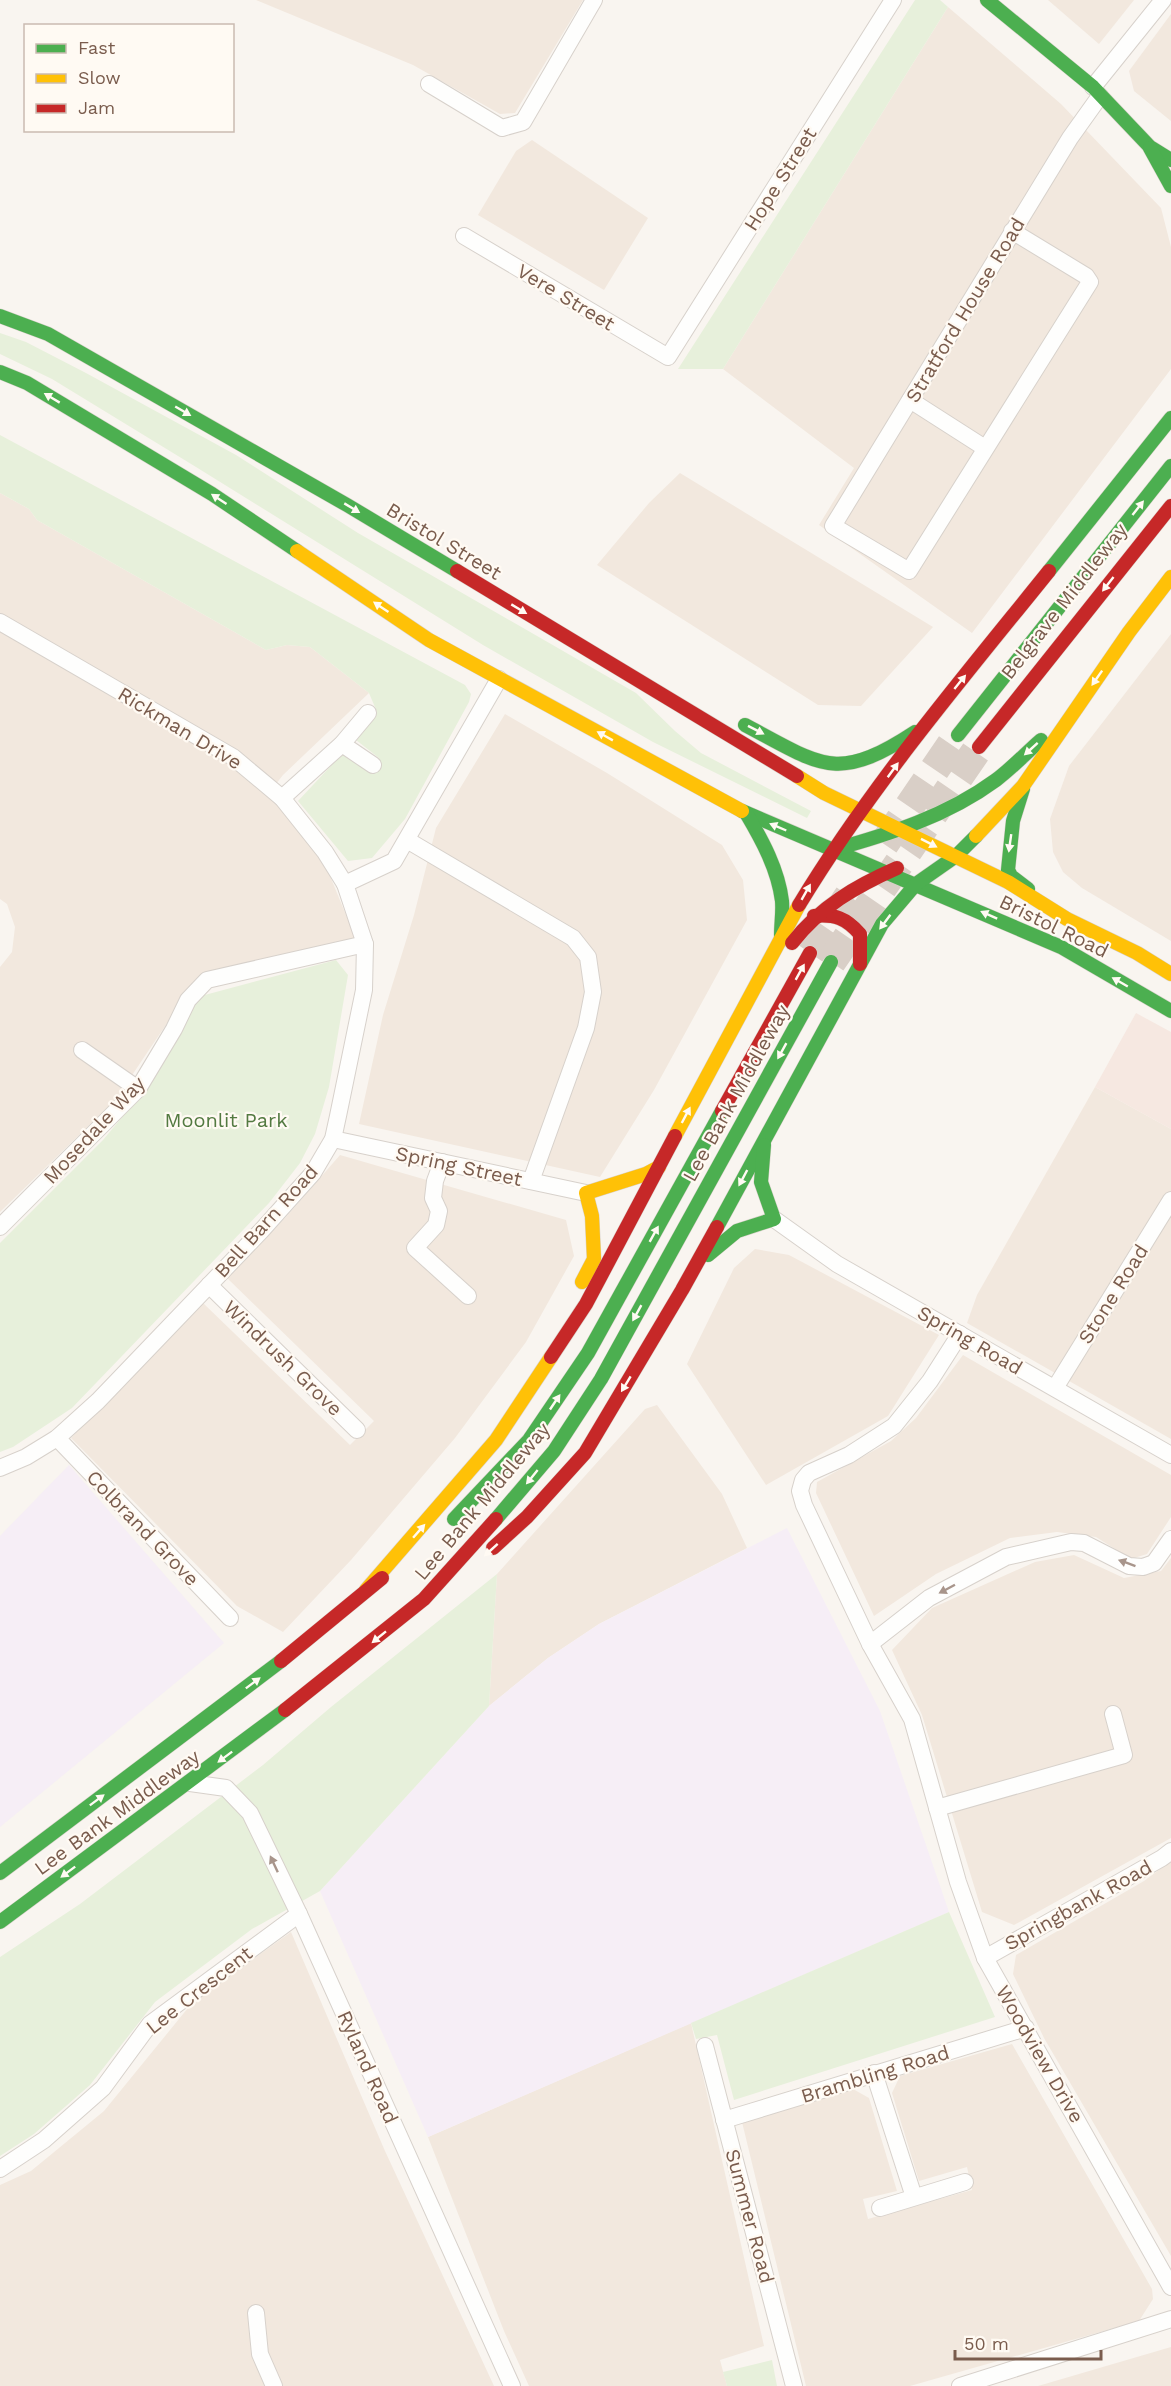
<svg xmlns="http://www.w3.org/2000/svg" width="1171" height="2386" font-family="'Work Sans',sans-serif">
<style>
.residential{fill:#f2e8de}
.commercial{fill:#f6e8e1}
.education{fill:#f6eef6}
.green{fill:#e7f0db}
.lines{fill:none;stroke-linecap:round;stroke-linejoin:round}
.highway-tunnel{stroke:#d9cfc7;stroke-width:30;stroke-dasharray:30 15;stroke-linecap:butt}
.street-casing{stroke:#d7d1cb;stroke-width:18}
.fast-casing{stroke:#d9d2cb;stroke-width:15}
.slow-casing{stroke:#d9d2cb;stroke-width:15}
.jam-casing{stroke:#d9d2cb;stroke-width:15}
.street{stroke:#fefefd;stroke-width:16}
.fast{stroke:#4caf50;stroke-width:14}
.slow{stroke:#ffc107;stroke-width:14}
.jam{stroke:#c62828;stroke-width:14}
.oneway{fill:#fffaf3}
.oneway2{fill:#a8958b}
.labels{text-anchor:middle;stroke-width:4.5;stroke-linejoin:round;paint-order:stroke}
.street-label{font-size:20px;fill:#7a5c4d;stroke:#fffaf3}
.park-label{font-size:20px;fill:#537a41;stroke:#fffaf3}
</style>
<rect width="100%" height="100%" fill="#f9f5f0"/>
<g class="residential">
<path d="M256,0H583L515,113L500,114L413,65Z"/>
<path d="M1048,0H1134L1099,44Z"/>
<path d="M948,7L1061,104L1161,208L1171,247V369L972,633L819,525L854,468L723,369Z"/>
<path d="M1171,14V121L1134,91L1129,71Z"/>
<path d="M532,140L648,218L604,290L478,215L516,151Z"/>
<path d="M680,473L933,627L861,706L818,705L597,565L649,503Z"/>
<path d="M0,493L29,509L37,520L266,650L287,645L310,647L369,693L283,775L268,794L296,823L328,871L357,942L186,995L116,1099L0,1212V967L12,952L15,927L7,904L0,899Z"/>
<path d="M1171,634V941L1082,888L1063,872L1053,852L1050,819L1069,766Z"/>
<path d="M505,714L607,773L722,845L743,880L747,920L654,1090L600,1177L359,1124L383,1015L414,915L436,828Z"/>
<path d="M1095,1087L1171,1129V1439L967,1323L977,1295Z"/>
<path d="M340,1155L566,1220L574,1256L526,1342L455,1438L351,1560L283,1632L237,1606L71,1438L203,1303L350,1445L374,1421L227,1278L286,1217Z"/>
<path d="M755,1249L789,1255L939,1335L888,1416L766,1485L687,1364L734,1268Z"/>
<path d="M963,1355L1171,1475V1517L1147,1554L1131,1559L1096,1537L1057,1532L1010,1538L936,1574L874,1616L816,1493L817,1482L891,1441L916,1418Z"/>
<path d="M657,1405L722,1494L747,1548L599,1624L548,1658L489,1706L497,1574L645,1409Z"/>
<path d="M1074,1555L1124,1578L1161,1571L1171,1558V1838L1014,1925L982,1912L922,1715L892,1650L932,1608L1035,1562Z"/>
<path d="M1171,1861V2256L1044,2038L1013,1974L1016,1955L1144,1881Z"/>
<path d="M291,1932L385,2151L494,2386H0V2185L31,2171L104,2111L192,2003Z"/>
<path d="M691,2023L764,2346L720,2360L727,2386H529L504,2331L428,2137Z"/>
<path d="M1012,2044L1152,2289L1153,2299L1139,2321L910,2386H806L742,2122L853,2089L869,2098L897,2191L863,2199L868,2219L972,2190L967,2167L919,2181L892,2093L900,2076Z"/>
<path d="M1171,2347V2386H1038Z"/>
</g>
<path class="commercial" d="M1136,1013L1171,1032V1129L1095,1087Z"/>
<g class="education">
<path d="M69,1465L224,1643L0,1827V1536Z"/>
<path d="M787,1528L880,1711L949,1912L428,2137L320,1891L489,1706L548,1658L599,1624Z"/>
</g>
<g class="green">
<path d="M915,0H940L948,7L723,369H678Z"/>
<path d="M0,333L26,342L86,373L236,455L358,533L636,693L675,731L701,753L811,811L807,818L653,742L483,645L196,467L52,379L0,354Z"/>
<path d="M0,435L465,685L471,694L469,702L405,819L372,858L348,861L298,801L342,754L369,770L379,758L356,740L377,712L369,693L310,647L287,645L266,650L37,520L29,509L0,493Z"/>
<path d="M336,960L348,975L329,1087L315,1134L300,1163L269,1203L72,1408L13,1447L0,1452V1243L103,1140L139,1097L195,1001L201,996Z"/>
<path d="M497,1574L489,1706L320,1891L252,1929L155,2002L90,2085L34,2134L0,2156V1957L80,1904L263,1765L331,1707Z"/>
<path d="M949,1912L995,2017L734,2100L717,2035L696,2039L691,2023Z"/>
<path d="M772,2360L777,2386H727L723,2372Z"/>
</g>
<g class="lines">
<g class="highway-tunnel">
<path d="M884,844L958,735"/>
<path d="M810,953L849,896"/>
<path d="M831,962L979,747"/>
</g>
<defs>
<g id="street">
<path d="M429,84L502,128L523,122L594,0"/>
<path d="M1093,87L1163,0"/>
<path d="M1012,231L1086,276L1090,282L909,571L833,526L1070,138L1100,96"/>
<path d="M464,236L668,357L893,0"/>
<path d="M910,400L985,448"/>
<path d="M0,622L233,757L282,798L325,852L345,884L365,944L364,990L338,1116L333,1139L313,1173L262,1230L98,1401L57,1438L26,1457L0,1468"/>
<path d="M342,744L373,765"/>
<path d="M282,798L342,744L368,713"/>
<path d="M407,840L573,938L588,957L593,992L586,1028L531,1181"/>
<path d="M345,884L394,861L499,679"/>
<path d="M82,1050L138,1089"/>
<path d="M333,1139L586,1193"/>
<path d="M442,1162L435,1181L433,1198L439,1211L436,1225L415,1248L468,1296"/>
<path d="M774,1219L837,1264L1171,1455"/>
<path d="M0,1227L138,1089L174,1029L188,1000L207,980L365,944"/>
<path d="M209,1285L357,1430"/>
<path d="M960,1334L930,1381L894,1426L849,1455L809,1473L803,1480L800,1491L804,1505L870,1644L912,1719L958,1882L985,1958L1171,2287"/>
<path d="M1055,1388L1171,1200"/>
<path d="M57,1438L230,1618"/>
<path d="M870,1644L929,1598L1006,1557L1071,1542L1084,1543L1129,1566L1143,1567L1154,1563L1171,1539"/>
<path d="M190,1783L226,1788L250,1813L299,1914L512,2386"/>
<path d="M937,1808L1124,1755L1113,1714"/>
<path d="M985,1958L1162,1858L1171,1851"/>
<path d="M705,2046L794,2386"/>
<path d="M874,2073L914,2197"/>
<path d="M724,2120L1026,2028"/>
<path d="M0,2169L44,2140L103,2088L150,2024L299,1914"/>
<path d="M880,2208L965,2182"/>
<path d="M256,2313L260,2354L274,2386"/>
<path d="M960,2386L1171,2319"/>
</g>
<g id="fast">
<path d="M987,0L1093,87L1150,147L1171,160"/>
<path d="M1150,148L1171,186"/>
<path d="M0,316L48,334L347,505L457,571"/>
<path d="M0,372L27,383L212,494L297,551"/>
<path d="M1049,571L1171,418"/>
<path d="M745,725C821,765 836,784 915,732"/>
<path d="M958,735L1171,466"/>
<path d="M1023,789L1013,821L1008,870L1011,876L1028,889"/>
<path d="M742,811L1061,947L1171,1011"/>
<path d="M746,813C762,840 778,869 782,901C783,912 781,924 781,935"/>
<path d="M832,850C890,834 947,816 996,780C1012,768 1026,753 1041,740"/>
<path d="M717,1227L882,924L916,884L956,856L976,836"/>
<path d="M708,1255L737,1231L774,1219L761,1182L764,1145"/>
<path d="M454,1519L529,1440L588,1353L722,1111"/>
<path d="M496,1519L554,1451L601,1379L831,962"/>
<path d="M0,1873L281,1661"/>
<path d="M0,1922L285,1710"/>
</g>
<g id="slow">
<path d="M297,551L429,640L742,811"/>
<path d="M797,776L824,793L1008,882L1067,919L1137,953L1171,974"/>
<path d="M976,836L1023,786L1129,632L1171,577"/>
<path d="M675,1136L799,905"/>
<path d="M582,1282L594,1259L592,1216L586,1193L646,1174L659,1167"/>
<path d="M366,1590L496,1440L551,1357"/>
</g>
<g id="jam">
<path d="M457,571L797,776"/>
<path d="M979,747L1171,506"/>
<path d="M799,905C871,786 962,679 1049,571"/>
<path d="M814,916C835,914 846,918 860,934V964"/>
<path d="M792,943C820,907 856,886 897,868"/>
<path d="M722,1111L810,953"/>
<path d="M551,1357L586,1304L675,1136"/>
<path d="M493,1548L527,1517L585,1453L682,1290L717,1227"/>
<path d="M281,1661L382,1578"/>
<path d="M285,1710L424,1599L496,1519"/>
</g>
</defs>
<use href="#street" class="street-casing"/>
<use href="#fast" class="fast-casing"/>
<use href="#slow" class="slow-casing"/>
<use href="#jam" class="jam-casing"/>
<use href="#street" class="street"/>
<use href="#fast" class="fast"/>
<use href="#slow" class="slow"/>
<use href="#jam" class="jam"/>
</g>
<defs><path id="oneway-solid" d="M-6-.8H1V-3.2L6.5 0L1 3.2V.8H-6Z" transform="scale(1.5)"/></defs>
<g class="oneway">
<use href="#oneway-solid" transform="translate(52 398) rotate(-149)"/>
<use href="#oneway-solid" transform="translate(183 411) rotate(30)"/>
<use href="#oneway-solid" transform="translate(219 499) rotate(-147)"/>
<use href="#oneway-solid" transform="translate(352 508) rotate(31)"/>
<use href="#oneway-solid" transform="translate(1138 508) rotate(-52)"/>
<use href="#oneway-solid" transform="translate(1108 584) rotate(128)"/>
<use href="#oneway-solid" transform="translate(381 607) rotate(-146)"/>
<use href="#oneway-solid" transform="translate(519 609) rotate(31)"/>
<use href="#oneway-solid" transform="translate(1097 678) rotate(125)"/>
<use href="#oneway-solid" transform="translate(960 682) rotate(-51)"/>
<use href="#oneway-solid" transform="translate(756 730) rotate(27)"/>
<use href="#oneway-solid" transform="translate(605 736) rotate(-151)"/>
<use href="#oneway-solid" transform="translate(1031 749) rotate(138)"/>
<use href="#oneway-solid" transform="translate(893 770) rotate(-54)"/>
<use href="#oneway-solid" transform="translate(778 827) rotate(-157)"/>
<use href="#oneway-solid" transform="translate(929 843) rotate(27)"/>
<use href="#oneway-solid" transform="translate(1010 843) rotate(98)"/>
<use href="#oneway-solid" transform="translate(806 892) rotate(-60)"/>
<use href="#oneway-solid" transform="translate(989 915) rotate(-156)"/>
<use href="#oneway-solid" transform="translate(885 922) rotate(127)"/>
<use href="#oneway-solid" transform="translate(800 972) rotate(-61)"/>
<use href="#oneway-solid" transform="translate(1120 982) rotate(-150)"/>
<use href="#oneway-solid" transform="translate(782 1051) rotate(119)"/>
<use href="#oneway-solid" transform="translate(686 1115) rotate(-62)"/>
<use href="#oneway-solid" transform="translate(743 1178) rotate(118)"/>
<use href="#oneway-solid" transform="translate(654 1234) rotate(-61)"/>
<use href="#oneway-solid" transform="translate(637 1313) rotate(119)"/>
<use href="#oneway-solid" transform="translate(626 1384) rotate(121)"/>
<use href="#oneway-solid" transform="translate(555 1402) rotate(-56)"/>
<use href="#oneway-solid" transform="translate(532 1477) rotate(129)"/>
<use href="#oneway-solid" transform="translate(419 1531) rotate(-49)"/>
<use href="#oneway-solid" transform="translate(491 1550) rotate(138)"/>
<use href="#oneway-solid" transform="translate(379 1637) rotate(141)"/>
<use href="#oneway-solid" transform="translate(253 1683) rotate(-37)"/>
<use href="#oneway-solid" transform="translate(225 1757) rotate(143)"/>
<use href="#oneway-solid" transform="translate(97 1800) rotate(-37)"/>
<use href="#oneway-solid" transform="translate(68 1872) rotate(143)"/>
</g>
<g class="oneway2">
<use href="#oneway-solid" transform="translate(1127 1563) rotate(-160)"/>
<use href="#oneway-solid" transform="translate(947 1589) rotate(152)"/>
<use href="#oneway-solid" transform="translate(274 1864) rotate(-115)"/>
</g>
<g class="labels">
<g class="street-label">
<text transform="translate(780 179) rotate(-58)" y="7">Hope Street</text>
<text transform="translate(566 297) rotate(31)" y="7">Vere Street</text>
<text transform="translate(965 310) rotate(-59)" y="7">Stratford House Road</text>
<text transform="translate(444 541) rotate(31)" y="7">Bristol Street</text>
<text transform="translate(1064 601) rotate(-52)" y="7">Belgrave Middleway</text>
<text transform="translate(180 728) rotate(31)" y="7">Rickman Drive</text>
<text transform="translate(1054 926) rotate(26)" y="7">Bristol Road</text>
<text transform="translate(736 1093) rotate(-61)" y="7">Lee Bank Middleway</text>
<text transform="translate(94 1130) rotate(-47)" y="7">Mosedale Way</text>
<text transform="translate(459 1166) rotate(12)" y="7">Spring Street</text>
<text transform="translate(266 1221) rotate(-48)" y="7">Bell Barn Road</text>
<text transform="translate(1113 1294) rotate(-58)" y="7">Stone Road</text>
<text transform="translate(970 1340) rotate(30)" y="7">Spring Road</text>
<text transform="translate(283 1358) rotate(44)" y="7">Windrush Grove</text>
<text transform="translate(482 1501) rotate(-50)" y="7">Lee Bank Middleway</text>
<text transform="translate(143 1528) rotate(46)" y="7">Colbrand Grove</text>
<text transform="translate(117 1812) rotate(-36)" y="7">Lee Bank Middleway</text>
<text transform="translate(1078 1905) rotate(-29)" y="7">Springbank Road</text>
<text transform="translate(199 1990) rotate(-38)" y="7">Lee Crescent</text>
<text transform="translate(1040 2054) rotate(60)" y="7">Woodview Drive</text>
<text transform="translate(368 2067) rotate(66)" y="7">Ryland Road</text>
<text transform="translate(875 2074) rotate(-17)" y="7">Brambling Road</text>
<text transform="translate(750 2216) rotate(75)" y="7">Summer Road</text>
</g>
<g class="park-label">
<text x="226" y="1127">Moonlit Park</text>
</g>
</g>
<rect x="24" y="24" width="210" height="108" fill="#fffaf3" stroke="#cabbb1" stroke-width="1.5"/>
<rect x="36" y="44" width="30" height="9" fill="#4caf50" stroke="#cabbb1" stroke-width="1.5"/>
<text x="78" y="54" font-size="18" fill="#7a5c4d">Fast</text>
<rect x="36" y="74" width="30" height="9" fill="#ffc107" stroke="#cabbb1" stroke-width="1.5"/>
<text x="78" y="84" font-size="18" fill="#7a5c4d">Slow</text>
<rect x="36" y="104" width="30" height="9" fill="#c62828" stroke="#cabbb1" stroke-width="1.5"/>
<text x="78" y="114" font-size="18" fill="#7a5c4d">Jam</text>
<path d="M955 2350v9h146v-9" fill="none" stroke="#7a5c4d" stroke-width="3"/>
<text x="964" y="2350" font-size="18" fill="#7a5c4d" stroke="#fffaf3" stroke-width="4.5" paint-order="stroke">50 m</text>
</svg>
